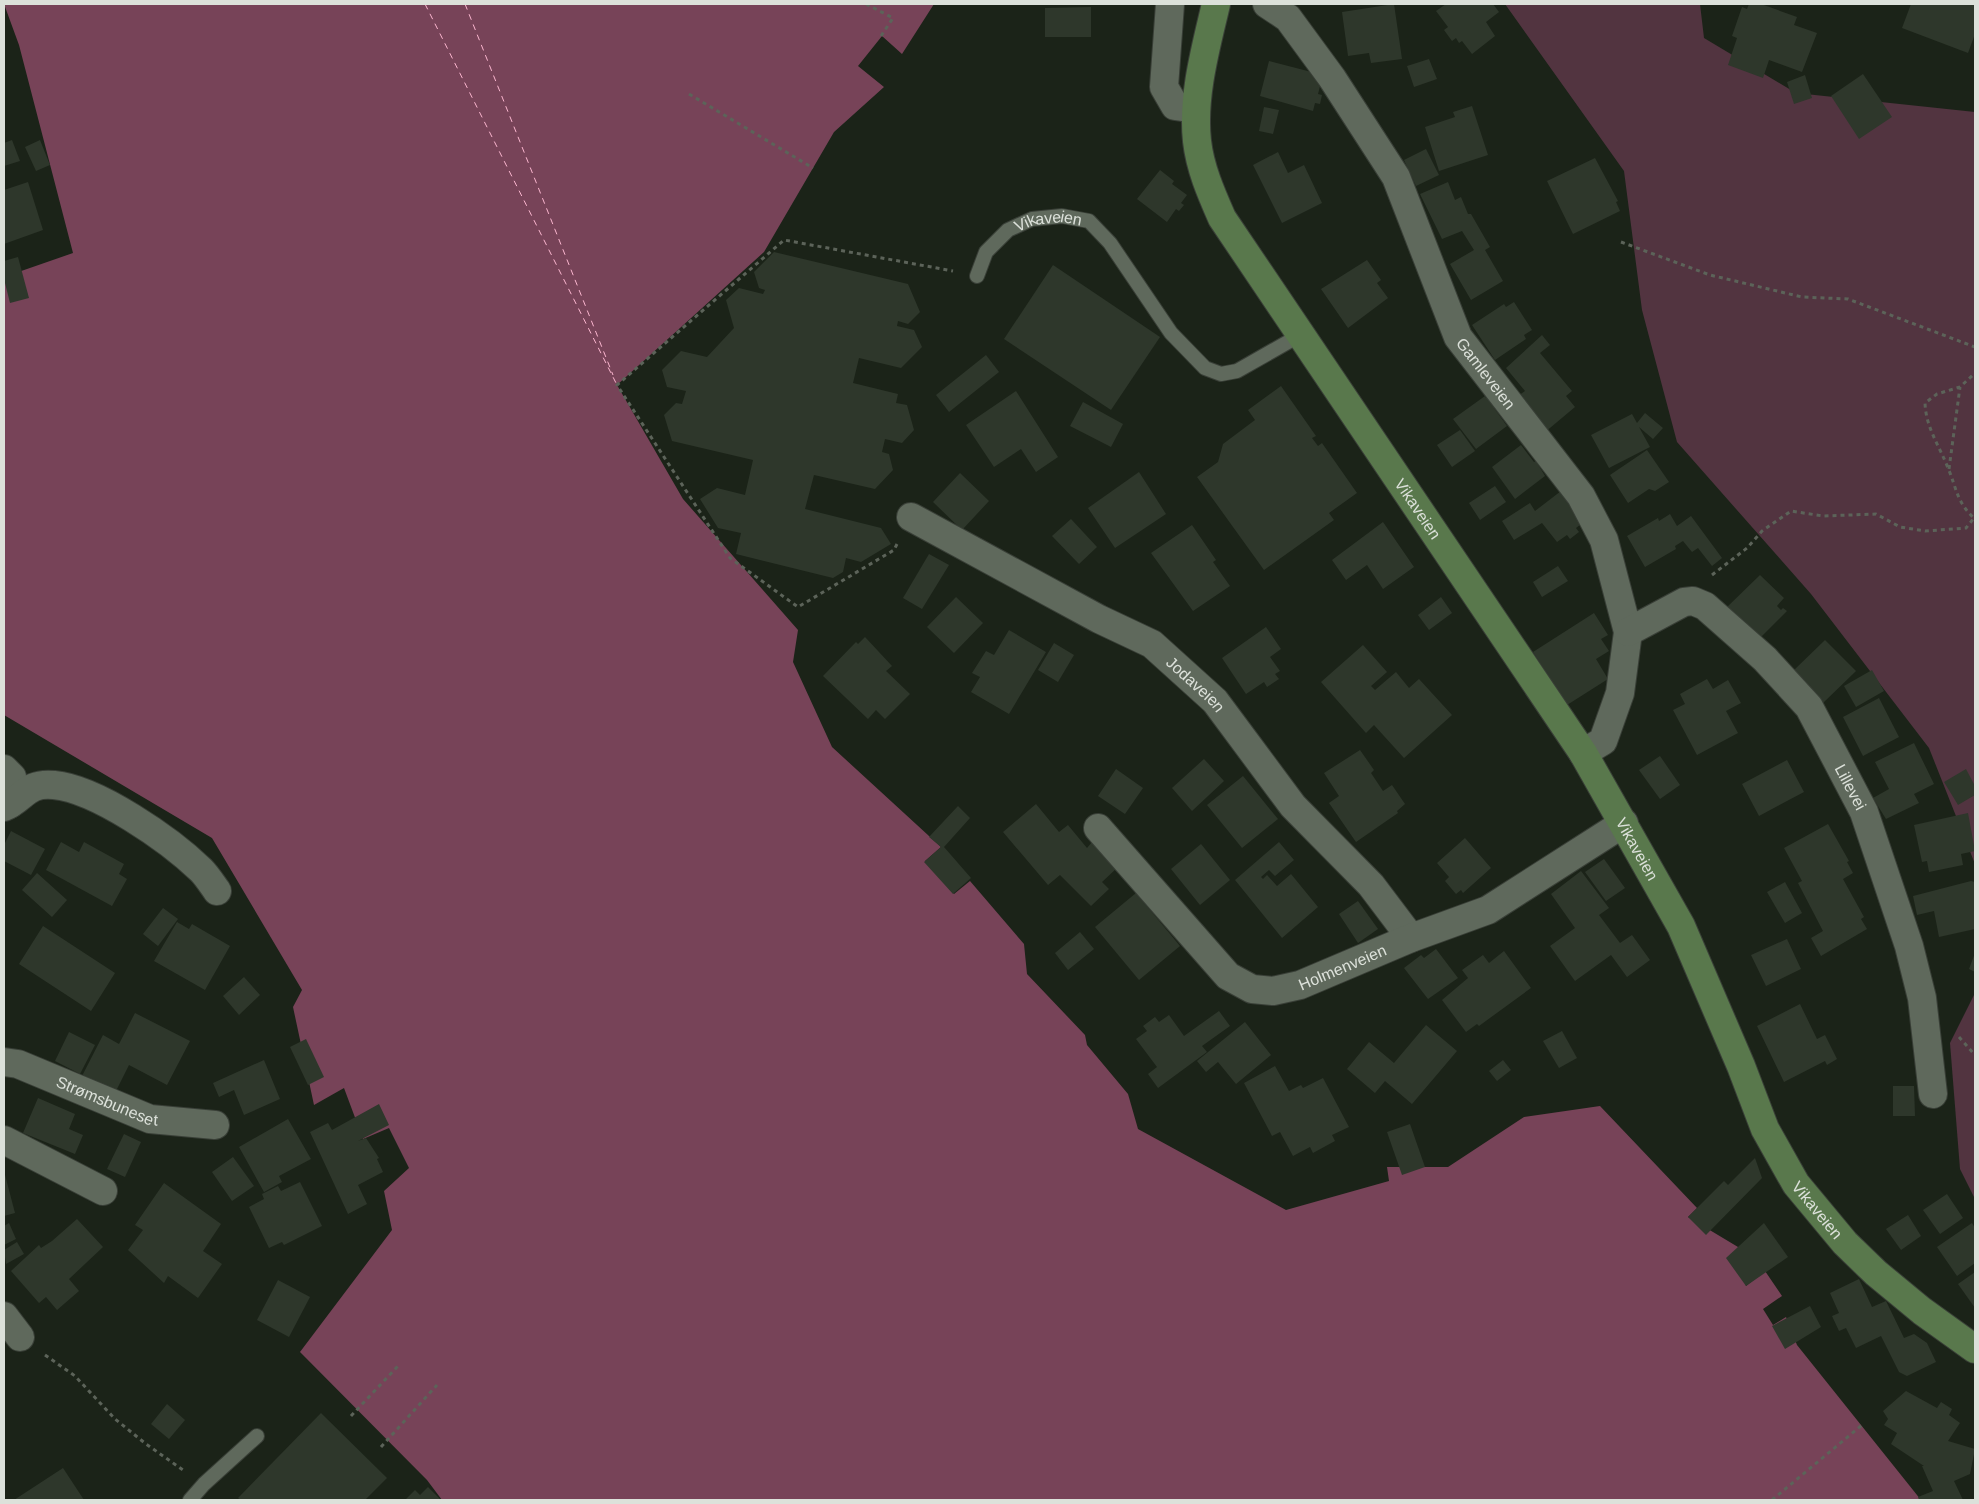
<svg xmlns="http://www.w3.org/2000/svg" width="1979" height="1504" font-family="Helvetica,sans-serif">
<style>
.green{fill:#523440}
.water{fill:#774358}
.lines{fill:none;stroke-linecap:round;stroke-linejoin:round}
.ferry{stroke:#fbb6cf;stroke-width:1;stroke-dasharray:6 5;stroke-linecap:butt}
.building{fill:#2e372b}
.lane-casing{stroke:#393f37;stroke-width:16}
.street-casing{stroke:#393f37;stroke-width:30}
.secondary-casing{stroke:#393f37;stroke-width:30}
.path{stroke:#5c6359;stroke-width:3;stroke-dasharray:4 4;stroke-linecap:butt}
.lane{stroke:#5f695c;stroke-width:14}
.street{stroke:#5f695c;stroke-width:28}
.secondary{stroke:#59784c;stroke-width:28}
.labels{text-anchor:middle;stroke-width:4;stroke-linejoin:round;paint-order:stroke}
.street-label{font-size:16px;fill:#dce1da;stroke:#1b2318}
</style>
<rect width="100%" height="100%" fill="#1b2318"/>
<g class="green">
<path d="M1505,4H1700L1704,38L1796,93L1975,112V864L1929,748L1811,594L1677,442L1642,310L1624,171Z"/>
<path d="M1975,993V1199L1960,1169L1950,1043Z"/>
</g>
<path class="water" d="M4,4H934L902,54L882,36L858,66L884,87L834,132L764,252L617,385L683,499L798,630L793,662L832,747L941,847L925,861L954,894L970,881L1024,944L1027,974L1085,1035L1087,1045L1128,1094L1138,1129L1286,1210L1389,1181L1387,1167H1448L1524,1117L1600,1106L1697,1208L1688,1217L1738,1247L1746,1286L1765,1271L1782,1296L1763,1309L1773,1325L1786,1317L1797,1345L1921,1500H442L427,1480L300,1352L392,1230L384,1191L409,1168L389,1128L363,1139L344,1088L314,1105L293,1007L302,990L212,838L4,715V277L73,253L19,45Z"/>
<g class="lines">
<g class="ferry">
<path d="M425,4L617,385"/>
<path d="M465,4L613,375"/>
</g>
</g>
<g class="building">
<path d="M1394,4L1402,59L1371,63L1369,53L1348,56L1342,12Z"/>
<path d="M1446,4H1493L1499,12L1486,22L1495,36L1472,54L1462,41L1459,43L1456,38L1452,41L1444,30L1448,27L1436,11Z"/>
<path d="M1749,4H1761L1797,17L1794,25L1817,33L1802,72L1769,60L1763,78L1728,65L1737,38L1732,36L1742,7L1747,9Z"/>
<path d="M1911,4H1975V34L1968,53L1902,28Z"/>
<path d="M1091,7V37H1045V8Z"/>
<path d="M1429,59L1437,79L1414,87L1407,66Z"/>
<path d="M1269,61L1323,75L1318,94L1322,95L1320,104L1315,103L1313,111L1260,96Z"/>
<path d="M1863,74L1892,117L1859,139L1831,96Z"/>
<path d="M1805,75L1812,98L1794,104L1787,82Z"/>
<path d="M1472,106L1488,155L1439,171L1425,127L1455,117L1453,112Z"/>
<path d="M1264,107L1279,110L1273,134L1259,131Z"/>
<path d="M12,140L20,161L4,166V143Z"/>
<path d="M40,140L50,165L36,171L25,147Z"/>
<path d="M1426,149L1439,175L1416,186L1404,160Z"/>
<path d="M1278,152L1288,173L1304,165L1322,203L1282,223L1253,165Z"/>
<path d="M1595,158L1618,201L1616,202L1620,211L1573,234L1547,181Z"/>
<path d="M1160,170L1174,181L1172,184L1187,195L1181,203L1184,205L1179,211L1176,209L1167,222L1137,199Z"/>
<path d="M28,182L43,230L4,244V190Z"/>
<path d="M1448,182L1455,200L1461,197L1468,214H1471L1490,247L1485,250L1503,281L1471,300L1450,264L1474,250L1462,231L1442,239L1420,194Z"/>
<path d="M774,252L908,284L920,312L908,324L898,321L897,326L914,330L922,347L901,368L859,358L853,383L898,394L896,403L907,405L914,430L902,443L885,439L882,452L889,454L893,470L875,489L814,475L805,509L881,528L891,544L861,562L846,558L843,572L833,578L736,554L741,533L718,528L700,499L717,488L745,495L753,460L672,441L664,415L676,403L682,404L686,391L667,387L662,370L681,351L707,357L734,328L726,300L739,288L763,294L765,290L759,288L754,272Z"/>
<path d="M18,257L29,298L10,303L4,279V261Z"/>
<path d="M1367,260L1381,280L1377,283L1388,298L1348,328L1321,289Z"/>
<path d="M1053,265L1160,337L1111,410L1004,339Z"/>
<path d="M1514,302L1532,330L1524,335L1526,339L1495,360L1472,325L1504,304L1506,307Z"/>
<path d="M1542,335L1550,345L1540,353L1572,391L1566,396L1575,407L1544,433L1515,398L1525,391L1506,368Z"/>
<path d="M986,355L999,372L949,412L936,395Z"/>
<path d="M1281,386L1316,436L1312,438L1318,446L1322,443L1357,493L1329,513L1334,520L1264,570L1197,477L1218,462L1223,444L1255,420L1248,410Z"/>
<path d="M1016,391L1058,457L1036,472L1021,449L994,467L966,425Z"/>
<path d="M1485,396L1486,398L1489,396L1496,406L1494,408L1507,426L1476,449L1453,419Z"/>
<path d="M1083,402L1123,424L1111,447L1070,426Z"/>
<path d="M1645,413L1663,428L1653,439L1639,427L1650,447L1609,468L1591,435L1632,414L1637,423Z"/>
<path d="M1460,430L1475,451L1452,467L1437,445Z"/>
<path d="M1521,445L1534,462L1536,461L1545,476L1515,499L1492,467Z"/>
<path d="M1647,450L1669,482L1655,491L1649,489L1628,503L1610,475Z"/>
<path d="M1139,472L1166,514L1115,548L1088,508Z"/>
<path d="M960,473L989,501L962,530L933,502Z"/>
<path d="M1495,486L1506,502L1480,520L1469,503Z"/>
<path d="M1561,491L1585,521L1576,528L1579,532L1570,539L1567,535L1557,542L1542,523L1514,540L1502,521L1530,503L1535,511Z"/>
<path d="M1670,514L1677,526L1691,516L1722,558L1712,566L1698,548L1692,552L1683,541L1675,546L1676,549L1645,567L1627,536L1658,518L1659,521Z"/>
<path d="M1071,519L1097,547L1079,564L1052,536Z"/>
<path d="M1383,522L1414,567L1383,589L1367,565L1346,580L1332,560Z"/>
<path d="M1192,525L1216,560L1213,562L1230,586L1193,611L1151,553Z"/>
<path d="M929,554L949,565L922,609L903,598Z"/>
<path d="M1558,566L1568,581L1542,597L1533,582Z"/>
<path d="M1760,575L1784,598L1777,606L1781,610L1783,608L1787,611L1757,641L1725,609Z"/>
<path d="M956,597L983,623L954,653L927,627Z"/>
<path d="M1441,597L1452,613L1429,630L1418,615Z"/>
<path d="M1594,613L1608,635L1601,639L1609,651L1596,659L1608,679L1567,705L1533,652Z"/>
<path d="M1266,627L1281,649L1270,657L1280,671L1275,674L1279,679L1267,687L1264,682L1246,694L1222,658Z"/>
<path d="M1009,630L1046,652L1009,714L971,692L980,677L972,673L986,651L994,655Z"/>
<path d="M865,637L892,666L886,671L910,694L885,719L876,710L868,719L823,676L856,642L858,644Z"/>
<path d="M1825,640L1856,671L1823,703L1792,672Z"/>
<path d="M1054,643L1074,655L1058,682L1038,670Z"/>
<path d="M1363,645L1387,672L1371,686L1375,690L1396,672L1409,688L1419,679L1452,715L1404,758L1374,725L1366,733L1321,682Z"/>
<path d="M1872,670L1884,691L1856,707L1844,686Z"/>
<path d="M1707,679L1713,689L1728,680L1741,703L1726,711L1738,733L1697,755L1673,710L1685,704L1680,694Z"/>
<path d="M1879,698L1899,737L1863,756L1843,717Z"/>
<path d="M1914,743L1934,784L1914,794L1919,803L1886,819L1873,798L1889,789L1875,762Z"/>
<path d="M1360,750L1374,770L1371,773L1383,791L1392,785L1405,804L1397,811L1398,813L1356,842L1329,803L1339,796L1324,773Z"/>
<path d="M1660,756L1680,785L1660,799L1639,770Z"/>
<path d="M1204,759L1224,781L1192,811L1172,788Z"/>
<path d="M1787,760L1804,792L1759,816L1742,784Z"/>
<path d="M1116,769L1143,788L1125,814L1098,796Z"/>
<path d="M1966,769L1975,786V795L1958,805L1944,782Z"/>
<path d="M1243,776L1278,819L1242,848L1207,805Z"/>
<path d="M1036,804L1059,832L1068,825L1087,848L1092,842L1117,868L1102,882L1109,889L1091,906L1060,875L1048,885L1003,832Z"/>
<path d="M958,806L970,818L944,847L971,878L953,894L924,862L941,847L929,837Z"/>
<path d="M1968,813L1975,851L1961,854L1963,865L1929,872L1927,861L1922,862L1914,825Z"/>
<path d="M1828,824L1849,861L1847,862L1853,873L1843,879L1864,917L1861,919L1867,929L1821,956L1811,938L1823,931L1798,883L1802,881L1784,848Z"/>
<path d="M11,831L45,849L31,875L4,861V845Z"/>
<path d="M1465,838L1491,868L1463,893L1461,890L1456,894L1445,881L1449,877L1437,863Z"/>
<path d="M61,842L79,852L84,842L124,864L119,874L127,879L112,906L46,870Z"/>
<path d="M1279,842L1294,860L1275,876L1269,870L1261,877L1263,879L1267,875L1277,886L1291,874L1318,907L1282,938L1235,880Z"/>
<path d="M1201,844L1230,880L1200,905L1171,869Z"/>
<path d="M1604,859L1625,888L1606,901L1585,872Z"/>
<path d="M1581,871L1609,908L1599,915L1620,943L1632,935L1650,960L1627,977L1611,955L1575,981L1550,946L1575,928L1551,894Z"/>
<path d="M37,873L67,900L52,917L22,890Z"/>
<path d="M1971,881L1975,882V929L1939,937L1934,911L1917,915L1913,896Z"/>
<path d="M1785,882L1802,913L1785,923L1767,892Z"/>
<path d="M1136,893L1180,946L1139,980L1095,927Z"/>
<path d="M1358,901L1378,929L1358,943L1339,914Z"/>
<path d="M163,908L178,919L158,946L143,934Z"/>
<path d="M177,922L189,929L192,924L230,946L205,990L154,961Z"/>
<path d="M43,926L115,973L91,1011L19,964Z"/>
<path d="M1080,932L1094,949L1068,970L1055,953Z"/>
<path d="M1787,939L1801,969L1766,986L1751,955Z"/>
<path d="M1436,949L1458,978L1428,999L1404,968L1421,955L1424,958Z"/>
<path d="M1504,951L1531,988L1479,1026L1477,1024L1466,1032L1442,1000L1468,978L1462,970L1483,955L1489,963Z"/>
<path d="M1975,953V972L1969,969Z"/>
<path d="M244,977L260,995L239,1015L223,996Z"/>
<path d="M1800,1004L1817,1039L1825,1035L1837,1059L1827,1065L1825,1061L1784,1082L1757,1026Z"/>
<path d="M1219,1011L1230,1026L1202,1046L1207,1052L1158,1088L1148,1074L1157,1067L1136,1039L1147,1031L1143,1026L1155,1017L1159,1022L1169,1015L1184,1036Z"/>
<path d="M135,1013L190,1041L167,1085L129,1065L114,1095L81,1078L103,1035L119,1044Z"/>
<path d="M1245,1022L1271,1055L1236,1084L1218,1062L1206,1072L1197,1061Z"/>
<path d="M1426,1025L1457,1051L1412,1104L1385,1081L1375,1093L1347,1069L1369,1042L1394,1063Z"/>
<path d="M1562,1031L1577,1058L1559,1068L1543,1041Z"/>
<path d="M69,1032L95,1045L80,1074L55,1061Z"/>
<path d="M306,1039L324,1077L308,1085L290,1047Z"/>
<path d="M264,1060L280,1099L244,1115L234,1090L219,1097L213,1083Z"/>
<path d="M1503,1060L1511,1070L1497,1081L1489,1071Z"/>
<path d="M1275,1066L1289,1091L1301,1085L1303,1088L1323,1078L1349,1127L1332,1135L1335,1141L1313,1153L1310,1147L1293,1156L1280,1132L1272,1136L1244,1083Z"/>
<path d="M1893,1086H1914L1915,1116H1893Z"/>
<path d="M38,1098L75,1114L69,1129L83,1135L75,1154L23,1133Z"/>
<path d="M379,1104L389,1125L358,1141L366,1138L379,1158L377,1159L383,1172L358,1185L367,1204L348,1214L310,1132L328,1123L332,1130Z"/>
<path d="M288,1119L311,1159L279,1176L282,1182L264,1192L239,1147Z"/>
<path d="M1410,1124L1425,1167L1402,1175L1387,1132Z"/>
<path d="M124,1134L141,1142L125,1177L107,1169Z"/>
<path d="M233,1157L254,1186L232,1201L212,1172Z"/>
<path d="M1755,1158L1762,1178L1706,1235L1688,1217L1724,1181L1728,1185Z"/>
<path d="M4,1171L15,1213L4,1216Z"/>
<path d="M300,1182L322,1226L284,1245L282,1242L269,1248L249,1207L264,1199L262,1194L278,1186L281,1191Z"/>
<path d="M164,1183L221,1224L203,1251L222,1264L198,1298L168,1276L164,1283L128,1250L143,1230L135,1225Z"/>
<path d="M1947,1194L1963,1218L1940,1234L1923,1210Z"/>
<path d="M1908,1215L1921,1236L1901,1250L1886,1229Z"/>
<path d="M77,1219L103,1247L69,1279L79,1291L57,1310L46,1297L39,1303L11,1271L39,1245L41,1248L52,1241Z"/>
<path d="M9,1223L16,1239L4,1245V1226Z"/>
<path d="M1764,1223L1788,1257L1746,1286L1726,1258Z"/>
<path d="M1972,1223L1975,1228V1263L1957,1276L1937,1247Z"/>
<path d="M17,1242L24,1254L6,1264L4,1250Z"/>
<path d="M1975,1272V1308L1958,1284Z"/>
<path d="M1859,1279L1872,1307L1886,1301L1904,1338L1914,1334L1927,1343L1936,1362L1907,1376L1899,1372L1881,1336L1856,1348L1846,1328L1839,1331L1832,1316L1839,1313L1830,1293Z"/>
<path d="M278,1280L310,1297L289,1337L257,1320Z"/>
<path d="M1810,1306L1821,1327L1785,1349L1772,1326Z"/>
<path d="M1906,1391L1937,1408L1941,1402L1952,1409L1949,1415L1960,1423L1948,1441L1975,1449L1970,1474L1954,1481L1963,1500H1919L1918,1497L1933,1491L1922,1466H1924L1891,1444L1897,1433L1884,1425L1888,1419L1883,1411Z"/>
<path d="M167,1404L185,1420L169,1439L151,1424Z"/>
<path d="M321,1413L387,1478L365,1500H241L238,1498Z"/>
<path d="M63,1468L84,1500H14Z"/>
<path d="M428,1487L441,1500H405L415,1490L420,1495Z"/>
</g>
<g class="lines">
<defs>
<g id="lane">
<path id="s1" d="M977,276L986,252L1008,230L1032,219L1062,216L1089,221L1110,243L1171,333L1205,368L1221,374L1237,371L1302,334"/>
<path d="M190,1500L204,1484L257,1436"/>
</g>
<g id="street">
<path d="M1170,4L1164,87L1175,106L1196,109"/>
<path id="s2" d="M1267,4L1288,18L1332,78L1396,177L1458,337L1581,496L1604,540L1628,632L1620,693L1603,741L1583,753"/>
<path id="s3" d="M911,517L1099,619L1152,644L1215,701L1293,806L1371,885L1411,938"/>
<path id="s4" d="M1628,632L1684,602L1693,601L1705,606L1765,659L1809,707L1864,812L1909,946L1922,998L1933,1094"/>
<path d="M4,769L12,777L10,804"/>
<path d="M4,807C24,799 26,782 54,785C97,789 170,840 201,870C207,876 212,884 217,891"/>
<path id="s5" d="M1098,828L1228,976L1252,989L1273,991L1300,985L1411,938L1488,910L1624,823"/>
<path id="s6" d="M4,1062L18,1064L150,1119L215,1125"/>
<path d="M4,1140L103,1191"/>
<path d="M4,1316L20,1337"/>
</g>
<g id="secondary">
<path id="s7" d="M1216,4C1206,47 1192,96 1197,141C1200,168 1211,193 1222,218L1583,753L1681,926L1741,1066L1765,1129L1796,1184L1845,1243L1876,1273L1922,1311L1975,1349"/>
</g>
</defs>
<use href="#lane" class="lane-casing"/>
<use href="#street" class="street-casing"/>
<use href="#secondary" class="secondary-casing"/>
<g class="path">
<path d="M866,4L893,18L881,36"/>
<path d="M689,94L813,168"/>
<path d="M1621,242L1710,275L1802,297L1848,299L1975,347"/>
<path d="M1949,469L1960,387"/>
<path d="M897,544L894,550L798,607L730,558L617,385L784,240L953,271"/>
<path d="M1712,575L1747,548L1762,531L1791,511L1823,516L1876,514L1900,527L1925,531L1966,528L1974,518C1956,501 1957,489 1948,468C1939,445 1926,428 1925,403L1937,394L1960,387L1975,373"/>
<path d="M1959,1037L1975,1055"/>
<path d="M45,1355L75,1376L115,1419L146,1444L183,1470"/>
<path d="M351,1416L398,1366"/>
<path d="M381,1447L437,1385"/>
<path d="M1772,1500L1862,1425"/>
</g>
<use href="#lane" class="lane"/>
<use href="#street" class="street"/>
<use href="#secondary" class="secondary"/>
</g>
<g class="labels">
<g class="street-label">
<text dy="6" stroke="none"><textPath href="#s1" startOffset="99">Vikaveien</textPath></text>
<text dy="6" stroke="none"><textPath href="#s2" startOffset="435">Gamleveien</textPath></text>
<text dy="6" stroke="none"><textPath href="#s7" startOffset="571">Vikaveien</textPath></text>
<text dy="6" stroke="none"><textPath href="#s3" startOffset="332">Jodaveien</textPath></text>
<text dy="6" stroke="none"><textPath href="#s4" startOffset="321">Lillevei</textPath></text>
<text dy="6" stroke="none"><textPath href="#s7" startOffset="976">Vikaveien</textPath></text>
<text dy="6" stroke="none"><textPath href="#s5" startOffset="319">Holmenveien</textPath></text>
<text dy="6" stroke="none"><textPath href="#s6" startOffset="111">Strømsbuneset</textPath></text>
<text dy="6" stroke="none"><textPath href="#s7" startOffset="1381">Vikaveien</textPath></text>
</g>
</g>
<rect width="1979" height="1504" fill="none" stroke="#dce1da" stroke-width="10"/>
</svg>
